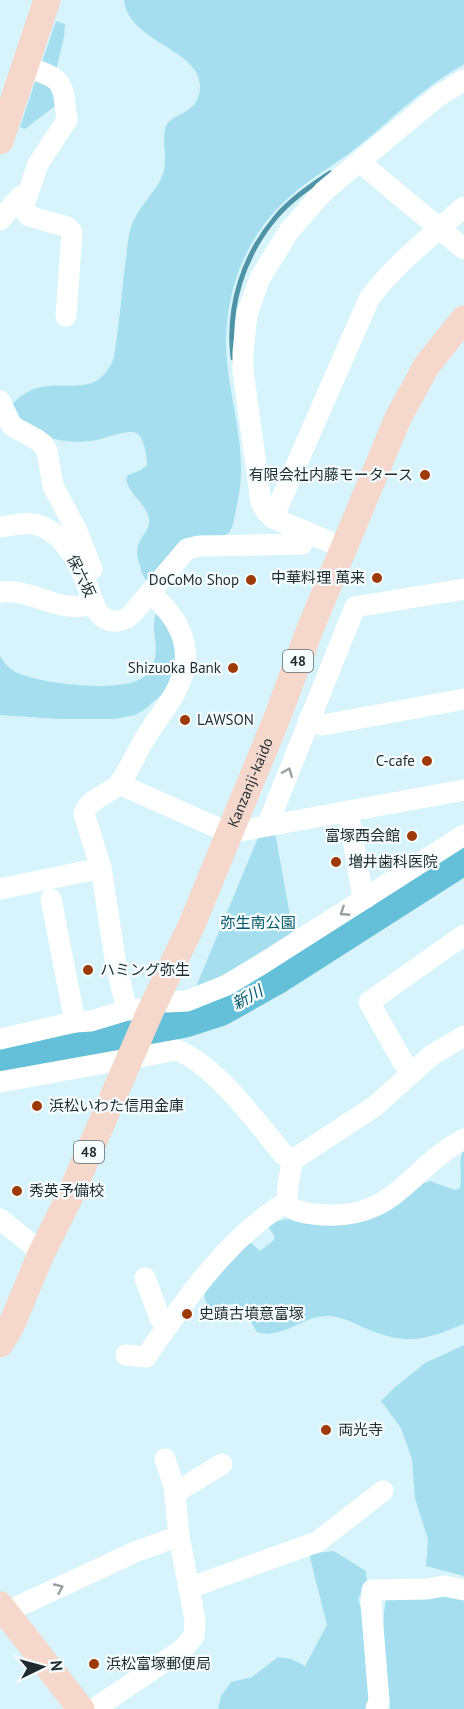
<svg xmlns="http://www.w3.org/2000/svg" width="464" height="1709" font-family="'PT Sans','Noto Sans JP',sans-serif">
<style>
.green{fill:#a5dfef}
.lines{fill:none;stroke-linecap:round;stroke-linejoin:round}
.stream{stroke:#4f94a6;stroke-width:5}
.river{stroke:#64c0d9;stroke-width:30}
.minor{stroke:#fff;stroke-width:21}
.major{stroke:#f5d7cc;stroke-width:27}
.oneway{stroke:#9aa0a2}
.poi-dot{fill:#9e3a08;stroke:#f6fdff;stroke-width:2}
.labels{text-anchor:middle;stroke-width:4.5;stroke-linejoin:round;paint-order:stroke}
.shield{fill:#f6fdff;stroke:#5f6b6e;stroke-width:1.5}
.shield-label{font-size:14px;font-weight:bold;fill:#1e2c30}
.poi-label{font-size:15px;fill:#1e2c30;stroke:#f6fdff;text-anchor:start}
.street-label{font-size:15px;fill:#1e2c30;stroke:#f6fdff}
.park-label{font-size:15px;fill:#035768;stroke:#f6fdff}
.water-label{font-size:16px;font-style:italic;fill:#055869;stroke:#f6fdff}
</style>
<rect width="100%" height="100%" fill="#d7f4fc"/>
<g class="green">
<path d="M124,0H464V64C425,86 394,117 360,145C339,162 315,175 294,193C249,230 227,284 226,341C226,384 242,428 241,472C241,490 236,508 233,525L229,533L150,580H146C142,575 141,569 139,563C131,539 151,535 149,519C147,504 129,495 126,479L128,475L141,470L147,465C147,457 144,439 138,434C130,428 107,438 97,440C69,445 46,439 21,427L12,405C47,363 93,411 114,358C118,330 121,303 124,275C126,260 127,245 130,230C135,211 152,196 161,179C169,162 162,146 165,129C169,111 200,117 200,86C200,49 128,42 124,0Z"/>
<path d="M56,21L65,24L64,37L56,70L41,65Z"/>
<path d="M37,76L49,80L59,103L25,129L20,127Z"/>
<path d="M159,613L164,615L179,654L167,690L144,710L135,715L114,719H59L0,715V656C3,661 7,666 12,670C34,684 128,695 146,675C166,652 148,633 156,614Z"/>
<path d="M275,832L294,938L193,994L259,835Z"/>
<path d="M464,1148V1324C424,1340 408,1346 367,1329C354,1323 341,1316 327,1316C302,1316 283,1340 257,1332C250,1322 244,1298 228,1305C221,1308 217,1309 209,1308L205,1300L204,1290L250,1242L260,1251L274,1240V1235L268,1227V1224C284,1218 296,1218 313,1221L430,1181L455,1190L460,1188C463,1174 457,1161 464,1148Z"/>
<path d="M464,1345V1576L426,1566L428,1539L415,1499L412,1459L401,1428L381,1401L394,1388L425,1363Z"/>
<path d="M334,1551L366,1571L367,1582L358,1599L365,1620L373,1690L366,1709H218L221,1696L231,1682L252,1677L278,1657L291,1659L305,1666L327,1625L309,1554Z"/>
<path d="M389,1586L464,1594V1709H390C388,1668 377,1626 389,1586Z"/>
</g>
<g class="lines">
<g class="stream">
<path d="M233,358C227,307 243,256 276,217C291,199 311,186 330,173"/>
<path d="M168,1026L174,1010"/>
</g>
<path class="river" d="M0,1061L187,1022L221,1011L276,980L464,860"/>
<g class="minor">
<path d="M25,66C65,80 62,80 67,120L38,164L23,208L29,216L67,227L72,232L66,316"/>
<path d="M361,161L368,169L464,249"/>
<path d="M0,220L20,197L25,199"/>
<path d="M0,401L12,426L36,439L43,444L47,451L53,486L77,531L92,569"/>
<path d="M273,518L369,299C395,264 431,236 464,207"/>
<path d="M0,527C13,525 28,521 41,526C65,535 80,565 88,588C91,595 93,607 99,613C107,624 122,623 131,615L187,549L199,546L302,544L307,532"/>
<path d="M344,548L273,518L266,511L261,502L243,371V352L247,314L260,278L289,231L324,191L437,97L464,80"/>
<path d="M0,592C33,588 62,616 94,603"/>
<path d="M309,719L323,725L464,699"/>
<path d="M119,784L229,833L464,790"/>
<path d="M348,811L362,892L366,898"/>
<path d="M267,826L355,607L464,589"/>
<path d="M0,889L101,868"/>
<path d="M51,899L75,1022"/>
<path d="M156,998L167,1002L187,1001L227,985L265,962L464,835"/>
<path d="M127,1010L116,965L101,868L84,814C88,799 107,795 118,785C128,774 137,750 146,737C156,719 173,702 180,682C195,645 177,616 150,593"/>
<path d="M0,1039L75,1022L91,1021L127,1010L141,1009"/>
<path d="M413,1072L403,1062L369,1002L464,935"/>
<path d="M0,1082L177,1050C216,1066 256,1121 283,1154L289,1158H296L375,1106L432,1055L464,1036"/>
<path d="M293,1158C291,1170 283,1199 291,1207C296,1212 307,1213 313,1214C395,1224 406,1170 464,1139"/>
<path d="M0,1219L42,1253"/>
<path d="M145,1278L160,1318L168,1325"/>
<path d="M126,1355L146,1357C185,1300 227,1238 288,1201"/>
<path d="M175,1493L222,1464"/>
<path d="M189,1588L317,1542L383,1491"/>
<path d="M8,1614L19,1606L135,1552L179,1536"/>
<path d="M94,1709L183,1649L194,1636L195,1620L179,1536L174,1486L165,1459"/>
<path d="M376,1709L379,1701L371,1603L372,1590L427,1589L444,1586L464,1590"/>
</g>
<g class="major">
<path d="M0,141L47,0"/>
<path id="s1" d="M0,1344L11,1326L41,1254L69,1198L150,1012L192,924L277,718L310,629L398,418L427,365L464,319"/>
<path d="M0,1605L81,1709"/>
</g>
</g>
<defs><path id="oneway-chevron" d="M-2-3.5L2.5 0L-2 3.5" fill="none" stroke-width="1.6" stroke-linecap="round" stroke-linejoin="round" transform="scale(1.5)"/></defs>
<g class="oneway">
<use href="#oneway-chevron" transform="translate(288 772) rotate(-68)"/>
<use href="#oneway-chevron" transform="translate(344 912) rotate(147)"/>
<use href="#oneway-chevron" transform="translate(59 1588) rotate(-25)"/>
</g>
<g class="poi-dot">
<circle cx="425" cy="475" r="6"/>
<circle cx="377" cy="578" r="6"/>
<circle cx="251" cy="580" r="6"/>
<circle cx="233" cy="668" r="6"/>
<circle cx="185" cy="720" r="6"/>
<circle cx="427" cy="761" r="6"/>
<circle cx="412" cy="836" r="6"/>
<circle cx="336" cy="862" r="6"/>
<circle cx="88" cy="970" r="6"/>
<circle cx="37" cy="1106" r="6"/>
<circle cx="17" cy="1191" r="6"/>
<circle cx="187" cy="1314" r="6"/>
<circle cx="326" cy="1430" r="6"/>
<circle cx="94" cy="1664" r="6"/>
</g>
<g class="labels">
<g class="shield">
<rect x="283" y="650" width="30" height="22" rx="4.5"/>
<rect x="74" y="1141" width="30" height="22" rx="4.5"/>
</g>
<g class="shield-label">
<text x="298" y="666">48</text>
<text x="89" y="1157">48</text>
</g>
<g class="poi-label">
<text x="413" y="480" text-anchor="end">有限会社内藤モータース</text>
<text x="365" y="583" text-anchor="end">中華料理 萬来</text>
<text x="239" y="585" text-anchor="end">DoCoMo Shop</text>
<text x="221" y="673" text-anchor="end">Shizuoka Bank</text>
<text x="197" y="725">LAWSON</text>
<text x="415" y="766" text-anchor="end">C-cafe</text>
<text x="400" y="841" text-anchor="end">富塚西会館</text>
<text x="348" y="867">増井歯科医院</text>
<text x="100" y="975">ハミング弥生</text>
<text x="49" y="1111">浜松いわた信用金庫</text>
<text x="29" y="1196">秀英予備校</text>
<text x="199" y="1319">史蹟古墳意富塚</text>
<text x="338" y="1435">両光寺</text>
<text x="106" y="1669">浜松富塚郵便局</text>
</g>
<g class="street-label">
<text transform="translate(81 576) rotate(64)" y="5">保六坂</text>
<text dy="5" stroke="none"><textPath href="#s1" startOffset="615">Kanzanji-kaido</textPath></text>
</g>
<g class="park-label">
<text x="258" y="928">弥生南公園</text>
</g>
<g class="water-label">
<text transform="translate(247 997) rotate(-29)" y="6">新川</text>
</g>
</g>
<g transform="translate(42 1667) rotate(85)" stroke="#f6fdff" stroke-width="4.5" paint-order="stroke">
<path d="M0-4.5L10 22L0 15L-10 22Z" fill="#1e2c30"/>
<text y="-9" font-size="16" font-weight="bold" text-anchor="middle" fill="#1e2c30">N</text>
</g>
</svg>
